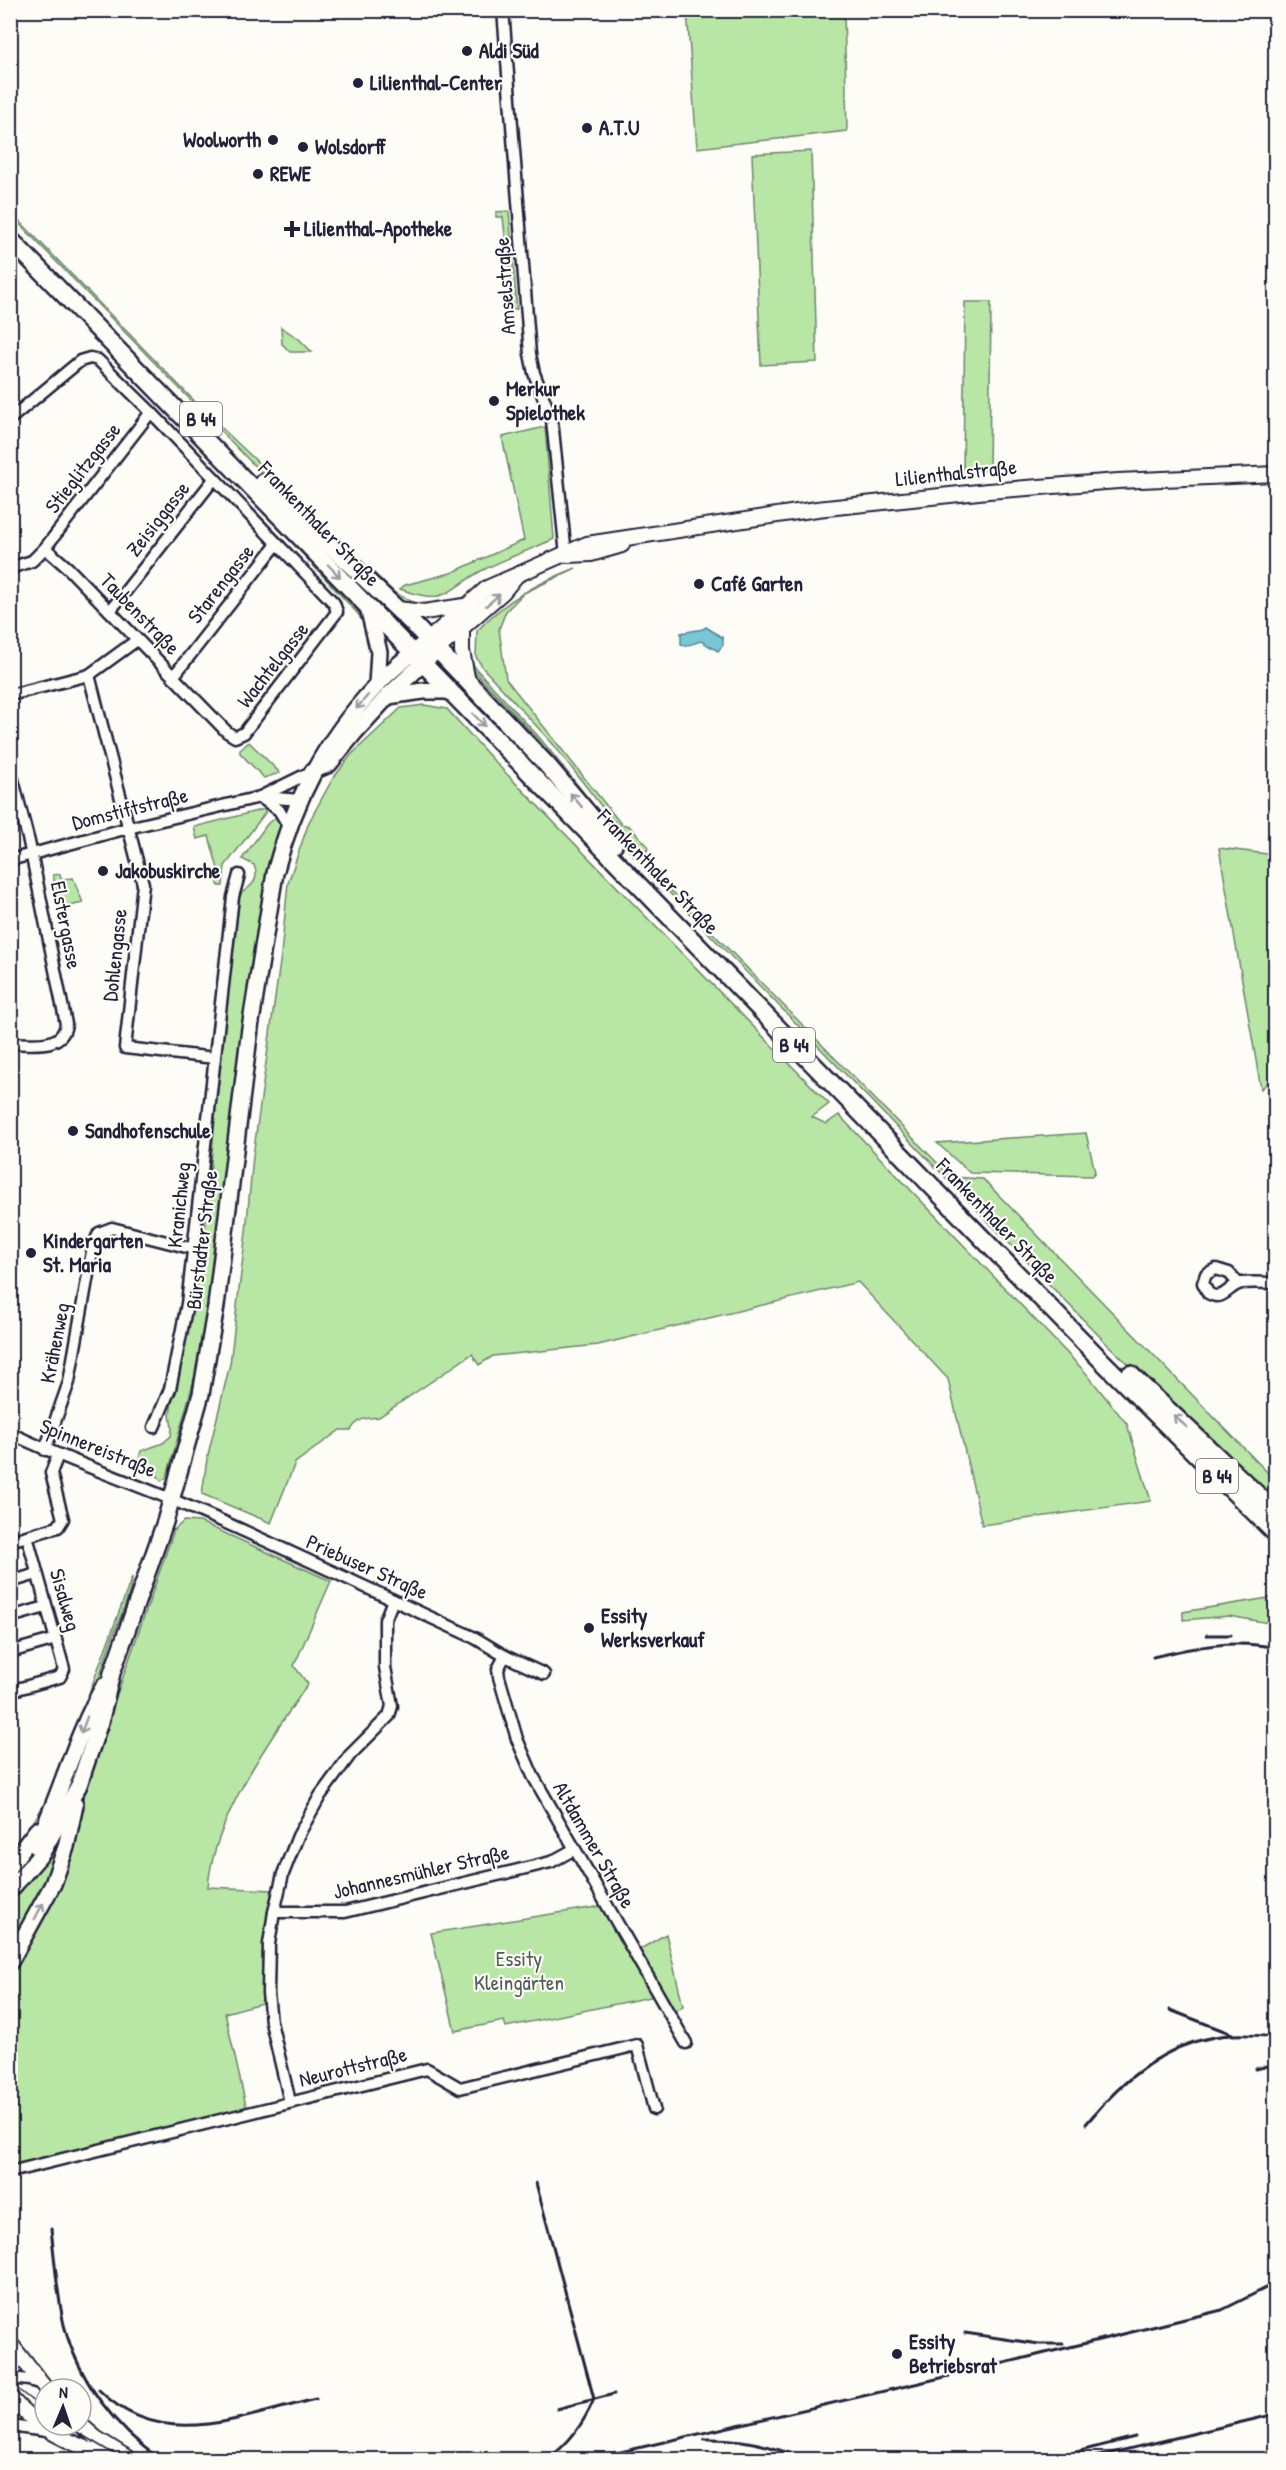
<svg xmlns="http://www.w3.org/2000/svg" width="1286" height="2470" font-family="'Patrick Hand',sans-serif">
<style>
.green{fill:#b8e6a4;stroke:#6d8470;stroke-width:1.5}
.water{fill:#78c7d5;stroke:#568597;stroke-width:1.5}
.lines{fill:none;stroke-linecap:round;stroke-linejoin:round}
.stream{stroke:#568597;stroke-width:3}
.minor-casing{stroke:#22223b;stroke-width:15}
.tertiary-casing{stroke:#22223b;stroke-width:18}
.secondary-casing{stroke:#22223b;stroke-width:20}
.primary-casing{stroke:#22223b;stroke-width:21}
.minor{stroke:#fdfcf7;stroke-width:10}
.tertiary{stroke:#fdfcf7;stroke-width:14}
.secondary{stroke:#fdfcf7;stroke-width:15}
.primary{stroke:#fdfcf7;stroke-width:16}
.tram{stroke:#22223b;stroke-width:1.5}
.rail{stroke:#22223b;stroke-width:3}
.oneway{stroke:#9a9aa2}
.poi-dot{fill:#22223b;stroke:#fdfcf7;stroke-width:2}
.labels{text-anchor:middle;stroke-width:4.5;stroke-linejoin:round;paint-order:stroke}
.shield{fill:#fdfcf7;stroke:#646373;stroke-width:1.5}
.shield-label{font-size:20px;font-weight:bold;fill:#22223b}
.poi-label{font-size:21px;font-weight:bold;fill:#22223b;stroke:#fdfcf7;text-anchor:start}
.street-label{font-size:21px;fill:#22223b;stroke:#fdfcf7}
.park-label{font-size:21px;fill:#4f5d5a;stroke:#fdfcf7}
</style>
<rect width="100%" height="100%" fill="#fdfcf7"/>
<filter id="ink" filterUnits="userSpaceOnUse"><feTurbulence type="fractalNoise" baseFrequency=".0167" numOctaves="2"/><feDisplacementMap in="SourceGraphic" scale="12" xChannelSelector="R" yChannelSelector="G"/><feConvolveMatrix kernelMatrix="1 2 1 2 8 2 1 2 1" color-interpolation-filters="sRGB"/></filter>
<g filter="url(#ink)">
<g class="green">
<path d="M687,11H844L847,131L697,148Z"/>
<path d="M811,151L817,362L761,365L752,154Z"/>
<path d="M10,211L205,412L395,593L415,603L418,607L402,601L393,595L280,492L11,215Z"/>
<path d="M509,211L517,309H513L503,217H496V212Z"/>
<path d="M10,248L264,508C272,519 281,530 291,541C310,561 365,608 369,634L358,614L261,509L11,252Z"/>
<path d="M965,302H991L989,470L963,474Z"/>
<path d="M281,327L299,339L312,352H290L282,344Z"/>
<path d="M545,427L554,539C530,550 504,559 481,571C444,592 446,606 400,589L405,585L451,573L524,540L502,437Z"/>
<path d="M576,568L524,593L506,611L499,629L506,679L621,824L629,826L648,846L647,851L642,850L609,816L553,744L483,668L476,657L477,631C505,600 538,583 576,568Z"/>
<path d="M469,658L477,670L539,737L620,838L951,1177L983,1179L1268,1473L1275,1484V1490H1268L1250,1478L1107,1344L625,847L537,738L475,672Z"/>
<path d="M424,705L447,709L495,762L829,1104L812,1117L826,1124L839,1115L1086,1373L1127,1424L1151,1501L982,1525L948,1379L858,1282L598,1345L493,1356L479,1365L472,1354L379,1417C366,1418 358,1418 351,1430H340L295,1463L271,1523L202,1494L207,1459L230,1364L246,1232L253,1156L281,955L288,883L309,822L332,780L351,755L401,708Z"/>
<path d="M249,742L280,773L264,778L240,753V750Z"/>
<path d="M265,809V813L225,866L223,886H219L216,878L220,876L209,836L197,839L194,827Z"/>
<path d="M278,816L281,822L206,1327L196,1372L167,1477L161,1481L158,1476L139,1468L138,1462L141,1451L163,1443L171,1436L172,1428L170,1415L172,1402L188,1332L203,1246L222,1046L240,894C252,886 260,880 254,865L242,859L268,823Z"/>
<path d="M1219,848L1275,855V1076L1261,1089Z"/>
<path d="M60,874L61,879L73,878L83,903L60,908L53,875Z"/>
<path d="M1086,1133L1095,1172L1092,1176L970,1173L937,1143Z"/>
<path d="M184,1521L200,1522L331,1581L294,1666L308,1684C270,1739 213,1819 208,1887L272,1890L264,1945L262,2003L225,2013L247,2110L11,2167V1977L60,1882L70,1856L89,1775L174,1530Z"/>
<path d="M132,1577C132,1593 118,1622 112,1638C96,1685 64,1802 28,1831L54,1788Z"/>
<path d="M1275,1597V1624L1229,1616L1183,1620V1612Z"/>
<path d="M68,1817L59,1856L11,1953V1905L40,1866Z"/>
<path d="M602,1906L655,1996L506,2027L504,2021L455,2031L431,1933Z"/>
<path d="M666,1934L683,2006L674,2012L637,1951Z"/>
</g>
<path class="water" d="M706,627L723,638V645L718,651L701,641L685,646L681,644V633L703,629Z"/>
<g class="lines">
<path class="stream" d="M10,2454L39,2460"/>
<defs>
<g id="minor">
<path d="M503,10L530,354L534,373L552,420L566,555"/>
<path d="M10,419L80,361L90,358L98,360L151,412L334,603L337,612L244,733L235,737L227,732L68,568L45,548L32,561L10,568"/>
<path d="M45,548L151,412"/>
<path d="M110,611L214,479"/>
<path d="M89,675L143,884L125,1048L215,1058"/>
<path d="M173,677L277,544"/>
<path d="M10,695L89,675L137,640"/>
<path d="M10,768L29,842L66,1024C63,1050 30,1043 10,1043"/>
<path d="M260,797L279,810L289,827"/>
<path d="M263,797L300,800"/>
<path d="M10,860L128,828L260,797L313,771"/>
<path d="M1238,1283L1229,1273L1216,1269L1206,1274L1203,1283L1208,1293C1224,1303 1228,1285 1242,1283C1253,1282 1264,1283 1276,1283"/>
<path d="M154,1427L170,1389L187,1304L233,897L239,875"/>
<path d="M10,1433C70,1462 132,1482 192,1508C287,1549 381,1595 475,1638L505,1656L544,1674"/>
<path d="M45,1450L69,1382L93,1246L99,1233L112,1228L194,1249"/>
<path d="M10,1541L58,1527L63,1519L51,1473L58,1455"/>
<path d="M10,1582L37,1574"/>
<path d="M10,1617L46,1607"/>
<path d="M10,1652L56,1639"/>
<path d="M505,1656L498,1669L499,1677L517,1739L533,1776L686,2043"/>
<path d="M10,1691L60,1677L64,1669L27,1536"/>
<path d="M274,1912H345L551,1862L573,1850"/>
<path d="M290,2102L271,2022L268,1993L269,1944L274,1912L283,1874L298,1836L320,1796L350,1755L389,1716L392,1706L385,1667V1620L393,1600"/>
<path d="M10,2172L427,2069L460,2088L637,2045L654,2109"/>
<path d="M10,2378L29,2380L42,2384"/>
<path d="M10,2426L46,2431"/>
</g>
<g id="tertiary">
<path d="M568,555L591,554L622,545"/>
<path d="M397,609L424,612L464,606"/>
<path d="M462,628V651L468,682"/>
<path d="M428,640L487,588L587,544L817,509L988,491L1118,481L1276,474"/>
<path d="M437,650L503,592L516,576"/>
<path d="M10,2343L46,2389"/>
<path d="M10,2397C41,2433 71,2442 113,2460"/>
<path d="M81,2425L96,2438L131,2460"/>
</g>
<g id="secondary">
<path d="M368,607L379,652L377,685"/>
<path d="M388,696L423,691H450"/>
<path d="M313,771L329,764L355,732L388,696L437,650"/>
<path d="M36,1846C61,1794 75,1736 104,1686"/>
<path d="M10,1865L37,1830"/>
<path d="M10,1890L42,1853L79,1785L101,1719L112,1673L165,1522L201,1394L216,1306L250,1028L275,873C294,800 325,740 377,685C392,668 411,655 428,640"/>
<path d="M10,1962L53,1884L66,1847L75,1805"/>
</g>
<g id="primary">
<path d="M10,239L1101,1360L1276,1534"/>
<path d="M263,482L414,625L547,765L614,844"/>
<path d="M1130,1374L1276,1512"/>
</g>
</defs>
<use href="#minor" class="minor-casing"/>
<use href="#tertiary" class="tertiary-casing"/>
<use href="#secondary" class="secondary-casing"/>
<use href="#primary" class="primary-casing"/>
<use href="#minor" class="minor"/>
<use href="#tertiary" class="tertiary"/>
<use href="#secondary" class="secondary"/>
<use href="#primary" class="primary"/>
<g class="tram">
<path d="M10,2383L45,2411"/>
<path d="M65,2425L124,2460"/>
</g>
<g class="rail">
<path d="M1207,1635H1231"/>
<path d="M1153,1657C1195,1647 1233,1639 1276,1648"/>
<path d="M1170,2010L1232,2034"/>
<path d="M1256,2069L1276,2064"/>
<path d="M1086,2124C1118,2085 1160,2047 1210,2038C1232,2033 1254,2035 1276,2037"/>
<path d="M536,2183L594,2399C584,2423 568,2445 546,2460"/>
<path d="M51,2229C55,2261 57,2294 64,2325C79,2381 114,2427 161,2460"/>
<path d="M965,2333L1039,2344H1063"/>
<path d="M99,2390C162,2453 242,2416 316,2399"/>
<path d="M557,2409L614,2394"/>
<path d="M704,2439C739,2438 772,2444 803,2460"/>
<path d="M586,2460L984,2368L1222,2310L1276,2283"/>
<path d="M1045,2460L1135,2437"/>
<path d="M1082,2460L1276,2414"/>
</g>
</g>
<defs><path id="oneway-shaft" d="M-6 0H5M1.5-3L5.5 0L1.5 3" fill="none" stroke-width="1.6" stroke-linecap="round" stroke-linejoin="round" transform="scale(1.5)"/></defs>
<g class="oneway">
<use href="#oneway-shaft" transform="translate(334 571) rotate(46)"/>
<use href="#oneway-shaft" transform="translate(493 600) rotate(-40)"/>
<use href="#oneway-shaft" transform="translate(362 702) rotate(131)"/>
<use href="#oneway-shaft" transform="translate(479 720) rotate(46)"/>
<use href="#oneway-shaft" transform="translate(576 800) rotate(-130)"/>
<use href="#oneway-shaft" transform="translate(1180 1421) rotate(-137)"/>
<use href="#oneway-shaft" transform="translate(84 1725) rotate(110)"/>
<use href="#oneway-shaft" transform="translate(39 1911) rotate(-62)"/>
</g>
</g>
<g class="poi-dot">
<circle cx="467" cy="51" r="6"/>
<circle cx="358" cy="83" r="6"/>
<circle cx="587" cy="128" r="6"/>
<circle cx="273" cy="140" r="6"/>
<circle cx="303" cy="147" r="6"/>
<circle cx="258" cy="174" r="6"/>
<path d="M289 220h6v6h6v6h-6v6h-6v-6h-6v-6h6z"/>
<circle cx="494" cy="401" r="6"/>
<circle cx="699" cy="584" r="6"/>
<circle cx="103" cy="871" r="6"/>
<circle cx="73" cy="1131" r="6"/>
<circle cx="31" cy="1253" r="6"/>
<circle cx="589" cy="1628" r="6"/>
<circle cx="897" cy="2354" r="6"/>
</g>
<g class="labels">
<g class="shield">
<rect x="180" y="402" width="42" height="34" rx="4.5"/>
<rect x="773" y="1028" width="42" height="34" rx="4.5"/>
<rect x="1196" y="1459" width="42" height="34" rx="4.5"/>
</g>
<g class="shield-label">
<text x="201" y="426">B 44</text>
<text x="794" y="1052">B 44</text>
<text x="1217" y="1483">B 44</text>
</g>
<g class="poi-label">
<text x="479" y="58">Aldi Süd</text>
<text x="370" y="90">Lilienthal-Center</text>
<text x="599" y="135">A.T.U</text>
<text x="261" y="147" text-anchor="end">Woolworth</text>
<text x="315" y="154">Wolsdorff</text>
<text x="270" y="181">REWE</text>
<text x="304" y="236">Lilienthal-Apotheke</text>
<text x="506" y="396">Merkur<tspan x="506" dy="24">Spielothek</tspan></text>
<text x="711" y="591">Café Garten</text>
<text x="115" y="878">Jakobuskirche</text>
<text x="85" y="1138">Sandhofenschule</text>
<text x="43" y="1248">Kindergarten<tspan x="43" dy="24">St. Maria</tspan></text>
<text x="601" y="1623">Essity<tspan x="601" dy="24">Werksverkauf</tspan></text>
<text x="909" y="2349">Essity<tspan x="909" dy="24">Betriebsrat</tspan></text>
</g>
<g class="street-label">
<text transform="translate(505 286) rotate(-94)" y="7">Amselstraße</text>
<text transform="translate(83 468) rotate(-52)" y="7">Stieglitzgasse</text>
<text transform="translate(956 473) rotate(-6)" y="7">Lilienthalstraße</text>
<text transform="translate(158 519) rotate(-52)" y="7">Zeisiggasse</text>
<text transform="translate(319 524) rotate(46)" y="7">Frankenthaler Straße</text>
<text transform="translate(221 584) rotate(-52)" y="7">Starengasse</text>
<text transform="translate(140 614) rotate(46)" y="7">Taubenstraße</text>
<text transform="translate(273 665) rotate(-52)" y="7">Wachtelgasse</text>
<text transform="translate(130 809) rotate(-14)" y="7">Domstiftstraße</text>
<text transform="translate(658 872) rotate(46)" y="7">Frankenthaler Straße</text>
<text transform="translate(66 925) rotate(79)" y="7">Elstergasse</text>
<text transform="translate(115 955) rotate(-84)" y="7">Dohlengasse</text>
<text transform="translate(179 1205) rotate(-84)" y="7">Kranichweg</text>
<text transform="translate(997 1221) rotate(46)" y="7">Frankenthaler Straße</text>
<text transform="translate(202 1240) rotate(-83)" y="7">Bürstadter Straße</text>
<text transform="translate(55 1343) rotate(-79)" y="7">Krähenweg</text>
<text transform="translate(98 1448) rotate(22)" y="7">Spinnereistraße</text>
<text transform="translate(367 1567) rotate(24)" y="7">Priebuser Straße</text>
<text transform="translate(65 1600) rotate(74)" y="7">Sisalweg</text>
<text transform="translate(594 1845) rotate(60)" y="7">Altdammer Straße</text>
<text transform="translate(421 1872) rotate(-13)" y="7">Johannesmühler Straße</text>
<text transform="translate(353 2067) rotate(-14)" y="7">Neurottstraße</text>
</g>
<g class="park-label">
<text x="519" y="1966">Essity<tspan x="519" dy="24">Kleingärten</tspan></text>
</g>
</g>
<rect width="1286" height="2470" fill="none" stroke="#fdfcf7" stroke-width="36"/>
<rect x="18" y="18" width="1250" height="2434" fill="none" stroke="#22223b" stroke-width="2" filter="url(#ink)"/>
<g transform="translate(63 2407) rotate(2)"><circle r="28" fill="#fdfcf7" stroke="#a5a5ac" stroke-width="1.5"/>
<path d="M0-4.5L10 22L0 15L-10 22Z" fill="#22223b"/>
<text y="-9" font-size="16" font-weight="bold" text-anchor="middle" fill="#22223b">N</text>
</g>
</svg>
